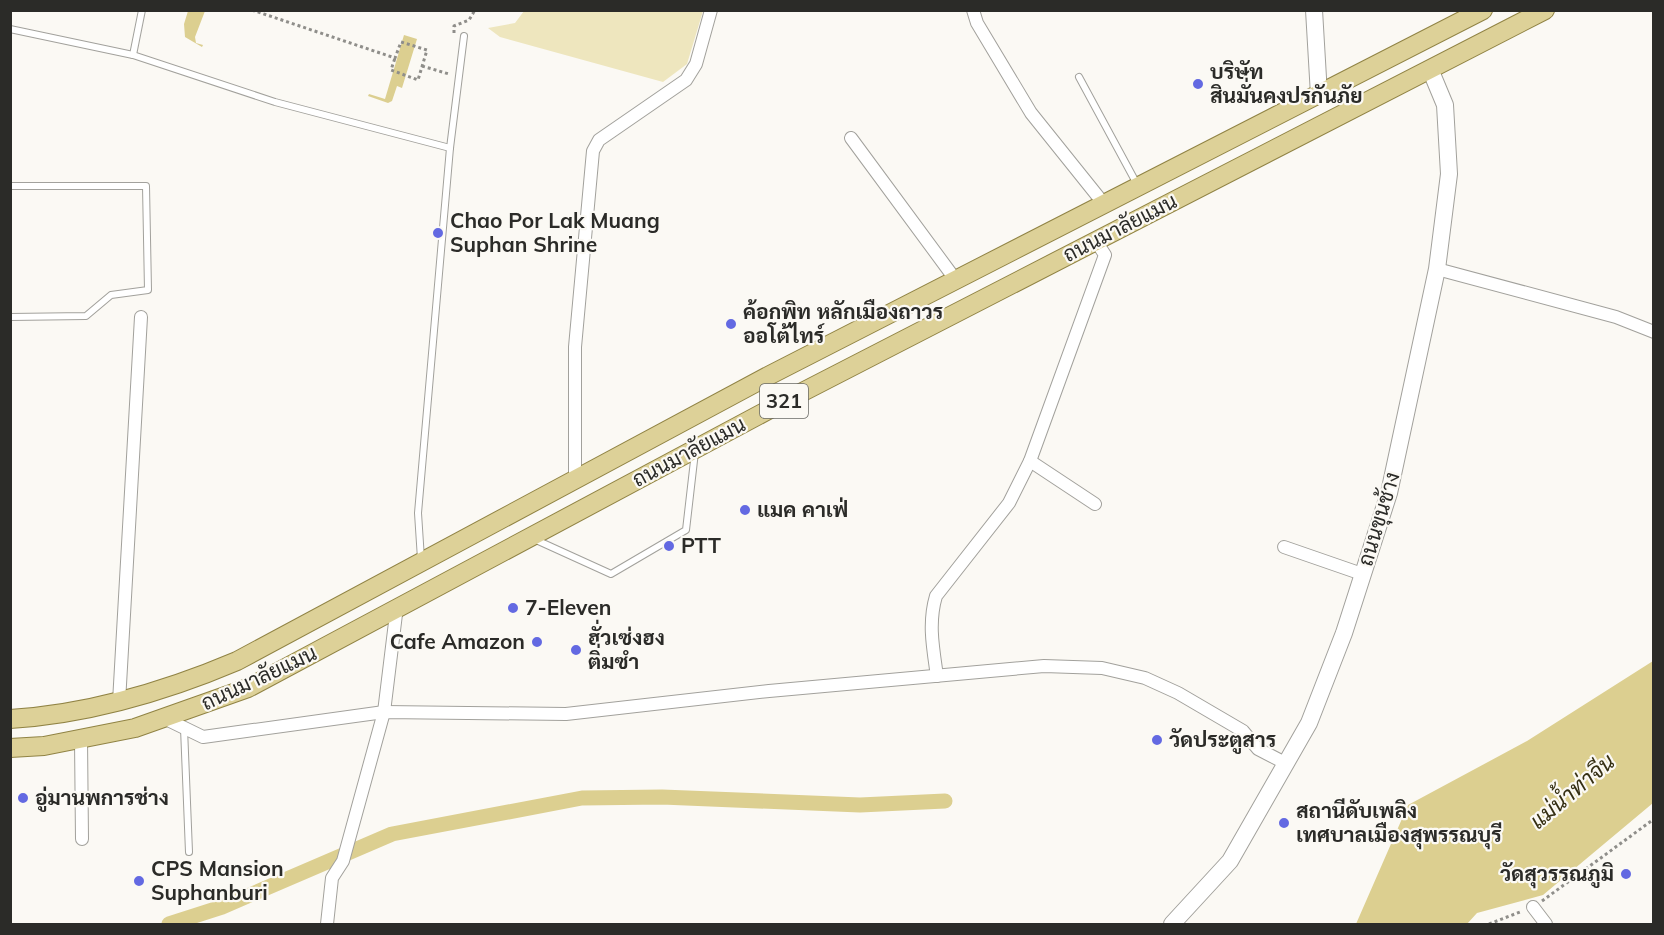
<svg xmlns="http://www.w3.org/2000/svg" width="1664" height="935" font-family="Mulish,Sarabun,sans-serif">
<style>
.green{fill:#eee6be}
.water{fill:#dccf90}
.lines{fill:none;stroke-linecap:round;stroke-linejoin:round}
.canal{stroke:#dccf90;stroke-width:15}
.lane-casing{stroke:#a2a19c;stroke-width:8}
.street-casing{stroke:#a2a19c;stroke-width:14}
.secondary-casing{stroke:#a2a19c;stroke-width:18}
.primary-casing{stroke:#908344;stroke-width:20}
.path{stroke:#8f8e8a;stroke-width:3;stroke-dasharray:3 3;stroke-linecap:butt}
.lane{stroke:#fff;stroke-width:6}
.street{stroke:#fff;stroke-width:12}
.secondary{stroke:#fff;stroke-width:16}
.primary{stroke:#ddd198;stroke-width:18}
.poi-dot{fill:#6369e2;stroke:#fbf9f4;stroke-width:2}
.labels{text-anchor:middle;stroke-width:4.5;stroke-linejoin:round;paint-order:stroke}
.shield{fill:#fbf9f4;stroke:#696965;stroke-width:1.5}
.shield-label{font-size:20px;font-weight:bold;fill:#2b2b28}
.poi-label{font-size:21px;font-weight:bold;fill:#2b2b28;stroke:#fbf9f4;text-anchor:start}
.street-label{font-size:21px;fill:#2b2b28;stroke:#fbf9f4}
.water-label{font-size:22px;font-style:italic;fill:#352f13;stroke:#fbf9f4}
</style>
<rect width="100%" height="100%" fill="#fbf9f4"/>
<path class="green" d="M524,11V10L703,11L687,64L663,82L500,37L488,28L515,23Z"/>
<g class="water">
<path d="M188,11H205L195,37L196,43L203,45L202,47L185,37L184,24Z"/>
<path d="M404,35L417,39L402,88L397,86L392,101L388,103L368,96L369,94L385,99Z"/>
<path d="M1653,661V803L1543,895L1477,913L1467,924H1356L1408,805L1527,741Z"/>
</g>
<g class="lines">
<path class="canal" d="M169,924L222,907L392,834L582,798L662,797L860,805L945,801"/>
<defs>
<g id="lane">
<path d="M10,29L133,55L275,102L450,148"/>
<path d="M133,55L142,10"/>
<path d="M1079,77L1138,186"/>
<path d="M10,186H146L148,290L111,295L86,316L10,317"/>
<path d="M534,539L611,574L686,530L695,452"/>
<path d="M421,559L418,513L450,148L464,36"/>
<path d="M184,728L189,852"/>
</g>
<g id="street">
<path d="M973,10L977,23L1031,113L1104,204"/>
<path d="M851,138L955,279"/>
<path d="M1437,269L1616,317L1654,332"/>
<path d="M1030,461L1095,504"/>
<path d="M575,480V347L593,151L599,140L686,80L696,64L711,10"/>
<path d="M1284,547L1362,574"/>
<path d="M937,676C933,648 928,623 936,596L1009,503L1030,461L1105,255L1096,241"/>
<path d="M119,702L141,317"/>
<path d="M166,719L203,737L384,712L566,714L769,691L1044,666L1102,668L1145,678L1178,693L1243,731L1258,749L1287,764"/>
<path d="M81,739L82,839"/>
<path d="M1533,907L1546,924"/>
<path d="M327,924L332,878L343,861L384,712L397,606"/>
</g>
<g id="secondary">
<path d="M1314,10L1319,95"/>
<path d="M1172,924L1230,861L1309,723L1344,633L1389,493L1437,269L1449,174L1445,105L1430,69"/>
</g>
<g id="primary">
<path d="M10,719C90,714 164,692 237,661L770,375L1483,10"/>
<path d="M10,748L44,746L135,728L248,688L785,401L1545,10"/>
</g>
</defs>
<use href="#lane" class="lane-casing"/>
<use href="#street" class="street-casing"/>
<use href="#secondary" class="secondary-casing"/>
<use href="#primary" class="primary-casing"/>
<g class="path">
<path d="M252,10L395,58L401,42L427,50L418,80L391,70L395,58"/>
<path d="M454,33V26L469,20L475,10"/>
<path d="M422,66L449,74"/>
<path d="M1542,901L1654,819"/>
<path d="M1489,924L1520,912"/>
</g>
<use href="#lane" class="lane"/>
<use href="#street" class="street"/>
<use href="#secondary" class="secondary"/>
<use href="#primary" class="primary"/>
</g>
<g class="poi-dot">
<circle cx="1198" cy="84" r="6"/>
<circle cx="438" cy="233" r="6"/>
<circle cx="731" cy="324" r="6"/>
<circle cx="745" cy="510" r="6"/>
<circle cx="669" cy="546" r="6"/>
<circle cx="513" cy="608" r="6"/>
<circle cx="537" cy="642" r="6"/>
<circle cx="576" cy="650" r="6"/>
<circle cx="1157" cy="740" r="6"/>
<circle cx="23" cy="798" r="6"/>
<circle cx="1284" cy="823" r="6"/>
<circle cx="1626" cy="874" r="6"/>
<circle cx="139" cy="881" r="6"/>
</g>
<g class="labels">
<rect class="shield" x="760" y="384" width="48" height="34" rx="4.5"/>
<g class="shield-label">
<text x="784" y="408">321</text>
</g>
<g class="poi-label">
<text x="1210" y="79">บริษัท<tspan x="1210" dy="24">สินมั่นคงปรกันภัย</tspan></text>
<text x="450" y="228">Chao Por Lak Muang<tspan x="450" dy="24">Suphan Shrine</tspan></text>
<text x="743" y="319">ค้อกพิท หลักเมืองถาวร<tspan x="743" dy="24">ออโต้ไทร์</tspan></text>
<text x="757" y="517">แมค คาเฟ่</text>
<text x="681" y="553">PTT</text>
<text x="525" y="615">7-Eleven</text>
<text x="588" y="645">ฮั่วเซ่งฮง<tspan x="588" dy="24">ติ่มซำ</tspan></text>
<text x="525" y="649" text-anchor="end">Cafe Amazon</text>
<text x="1169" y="747">วัดประตูสาร</text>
<text x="35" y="805">อู่มานพการช่าง</text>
<text x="1296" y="818">สถานีดับเพลิง<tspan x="1296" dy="24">เทศบาลเมืองสุพรรณบุรี</tspan></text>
<text x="151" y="876">CPS Mansion<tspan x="151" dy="24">Suphanburi</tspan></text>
<text x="1614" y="881" text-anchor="end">วัดสุวรรณภูมิ</text>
</g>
<g class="street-label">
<text transform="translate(1120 228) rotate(-27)" y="7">ถนนมาลัยแมน</text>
<text transform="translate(689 452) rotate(-28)" y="7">ถนนมาลัยแมน</text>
<text transform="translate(1379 519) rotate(-73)" y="7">ถนนขุนช้าง</text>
<text transform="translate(259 678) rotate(-25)" y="7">ถนนมาลัยแมน</text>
</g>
<g class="water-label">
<text transform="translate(1572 791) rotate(-40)" y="8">แม่น้ำท่าจีน</text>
</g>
</g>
<rect width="1664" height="935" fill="none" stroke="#2b2b28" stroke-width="24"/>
</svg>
